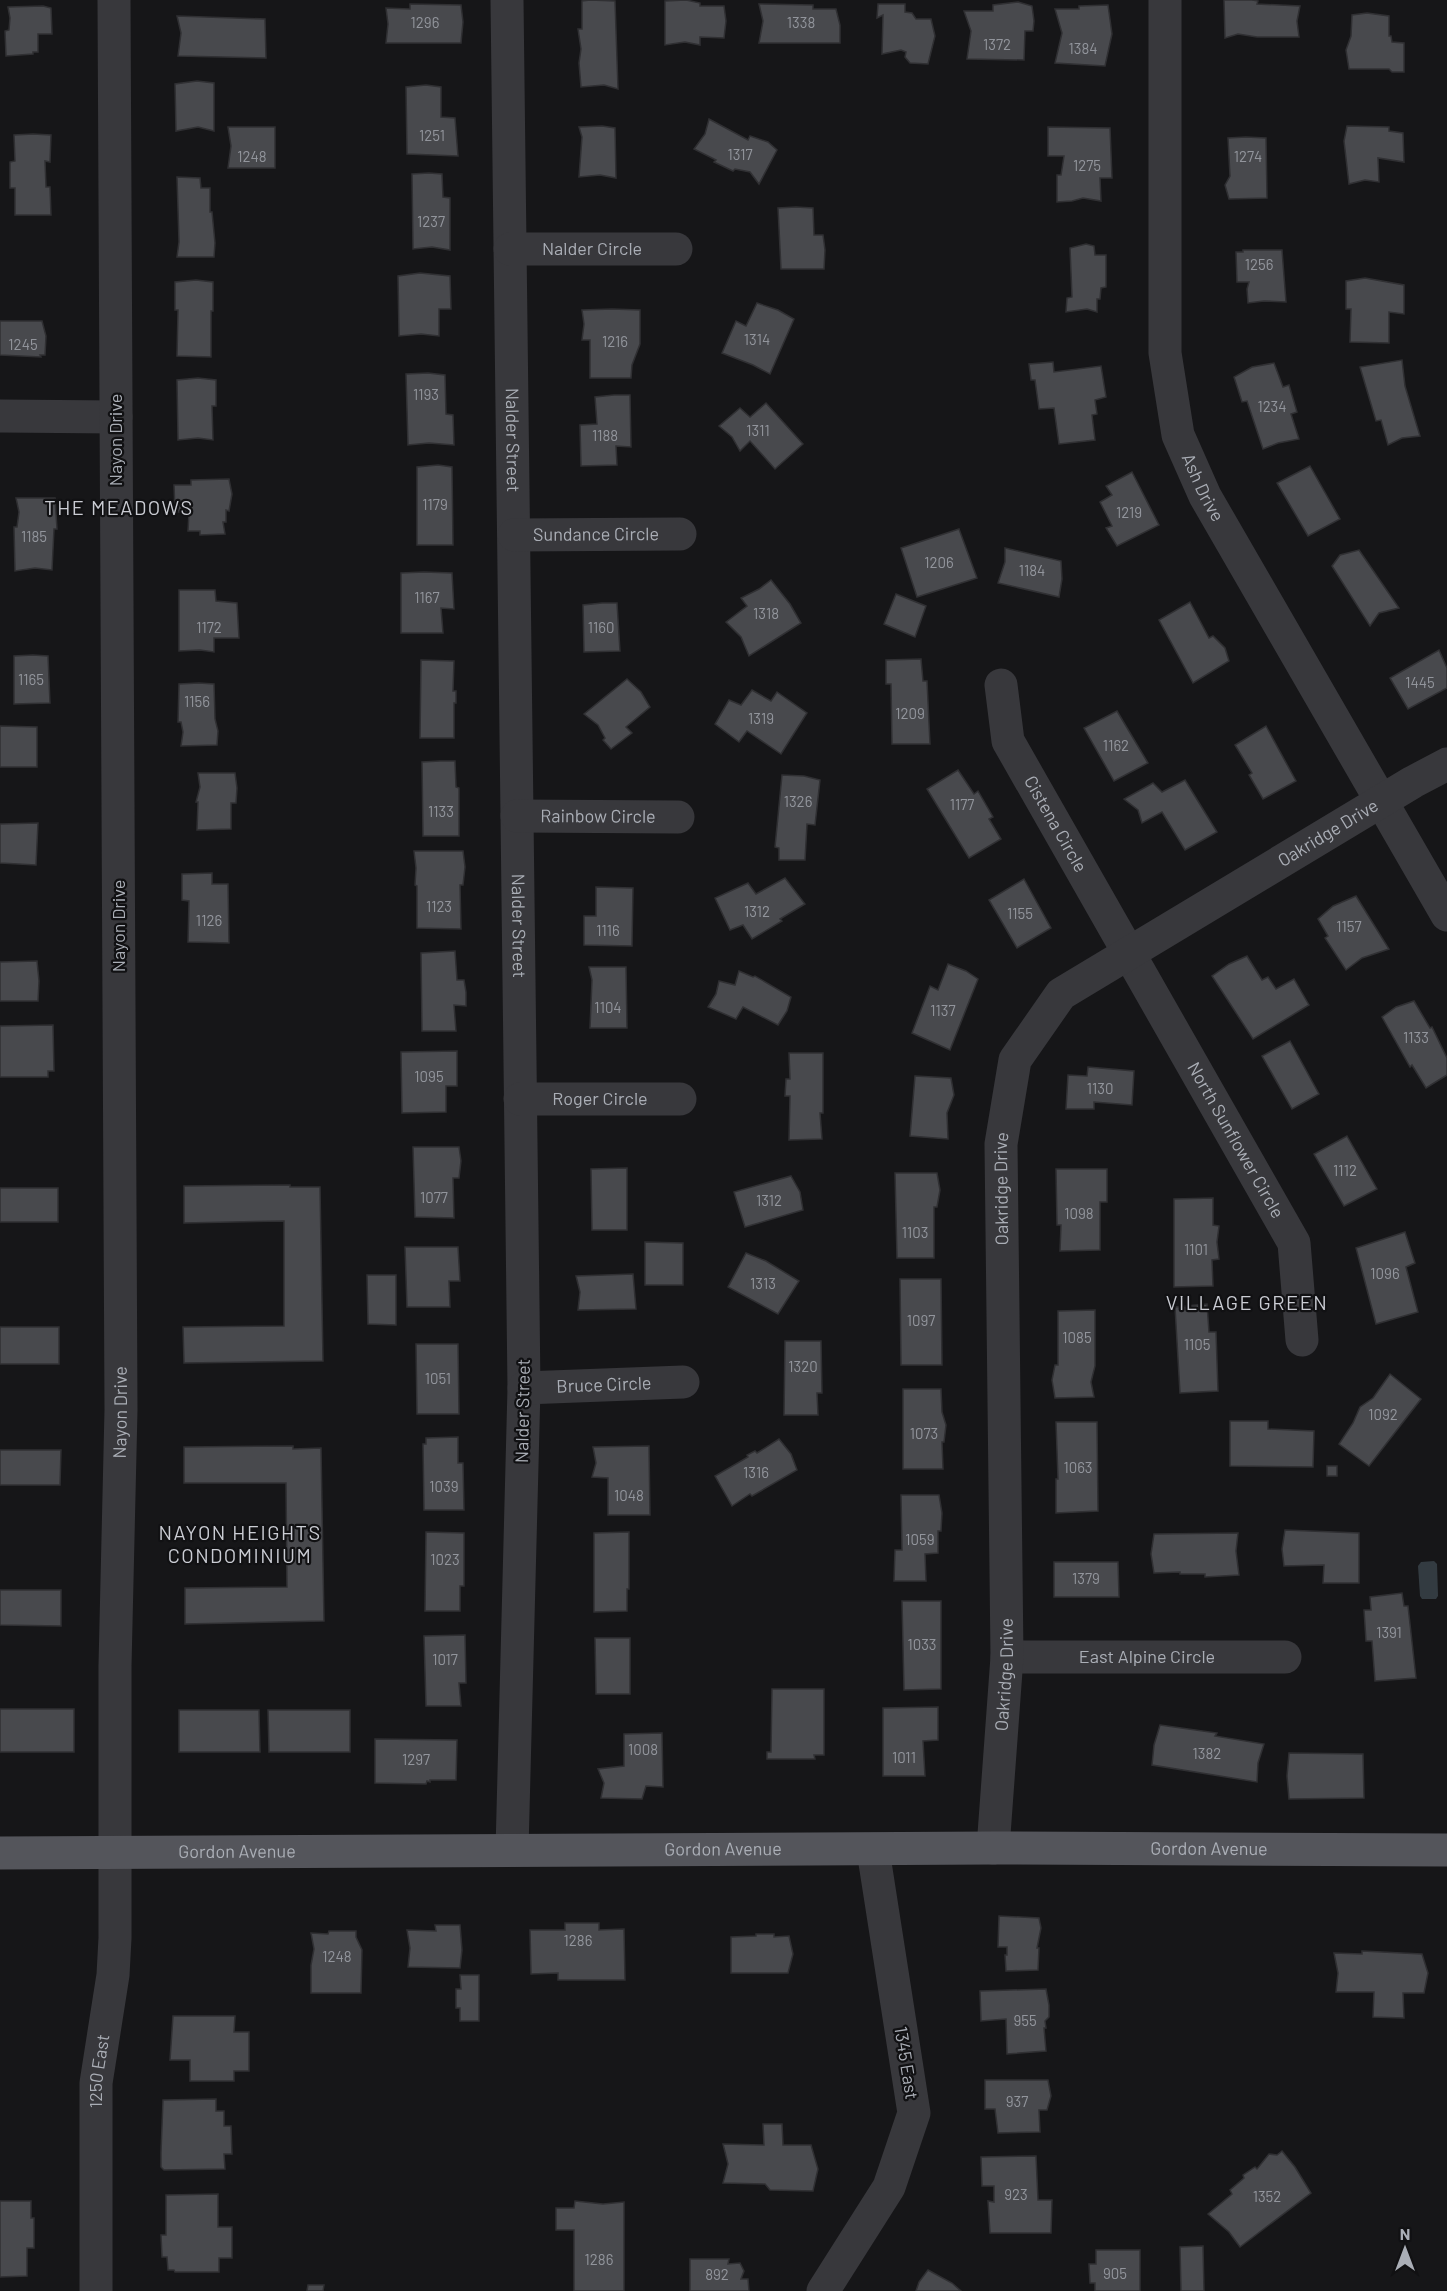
<svg xmlns="http://www.w3.org/2000/svg" width="1447" height="2291" font-family="Barlow,sans-serif">
<style>
.water{fill:#333b41}
.building{fill:#48494d;stroke:#303033;stroke-width:1.5}
.lines{fill:none;stroke-linecap:round;stroke-linejoin:round}
.minor{stroke:#38383c;stroke-width:33}
.major{stroke:#54555b;stroke-width:33}
.labels{text-anchor:middle;stroke-width:4.5;stroke-linejoin:round;paint-order:stroke}
.number-label{font-size:15px;fill:#92959c}
.street-label{font-size:18px;fill:#aaaeb6;stroke:#111113}
.neighbourhood-label{font-size:20px;letter-spacing:1.5px;fill:#caccd3;stroke:#111113}
</style>
<rect width="100%" height="100%" fill="#161618"/>
<path class="water" d="M1434,1561L1437,1564L1438,1596L1436,1599H1422L1420,1596L1418,1566L1421,1562Z"/>
<g class="building">
<path d="M590,0L615,1L618,89L604,85L581,87L579,63L581,49L578,29H582V1Z"/>
<path d="M686,0L700,3V6H724L726,21L724,38L700,37V45L685,42L665,45V1Z"/>
<path d="M1224,0H1252L1258,1L1257,4L1300,6L1297,21L1299,37H1257L1238,34L1225,38Z"/>
<path d="M1018,2L1032,6L1034,21L1033,31H1025L1024,60L967,59L971,31L964,11H993V5Z"/>
<path d="M410,4L461,5L463,22L461,43H386L388,24L386,8L410,9Z"/>
<path d="M759,4L813,5V9H836L840,25V43H759L763,21Z"/>
<path d="M878,4H905V12L912,13L916,19H931L935,36L928,64L910,63L905,57L906,52L901,50L882,54L883,15L877,18Z"/>
<path d="M1108,5L1112,34L1105,66L1055,63L1062,33L1055,9H1079V6Z"/>
<path d="M43,6L51,8L52,34H38V52H33V54L6,56L5,31L9,30L10,18L8,7Z"/>
<path d="M1367,13L1389,16V36H1391L1392,42L1404,43V72H1392L1389,69H1349L1346,50L1351,36L1352,15Z"/>
<path d="M177,16L265,19L266,58L178,56L181,33Z"/>
<path d="M197,81L214,83V131L198,127L176,131L175,84Z"/>
<path d="M426,85L441,87V117L455,118L458,156L407,154L406,87Z"/>
<path d="M709,119L748,140L750,136L768,142L777,150L759,184L750,172L735,169L733,171L714,162L716,160L694,149L705,134Z"/>
<path d="M602,126L615,128L616,178L600,175L579,177L582,137L579,127Z"/>
<path d="M1347,126L1389,127V131L1403,133L1404,162L1378,158L1379,182L1365,180L1349,184L1344,141Z"/>
<path d="M228,127H275V168H228L231,146Z"/>
<path d="M1048,127L1110,128L1112,178H1100L1101,201L1083,198L1072,201L1057,202V175H1061L1064,156H1048Z"/>
<path d="M33,134L51,135L50,162L45,161L46,187H50L51,215H15V188H10V162L15,161L14,135Z"/>
<path d="M1246,137L1266,138L1267,198L1229,199L1225,185L1230,176L1228,138Z"/>
<path d="M429,173L442,174L443,197L450,198V250L432,247L413,249L412,174Z"/>
<path d="M177,177L200,178L201,188H210V212H212L215,243L214,257H177L179,242Z"/>
<path d="M796,207L813,208L814,235H823L825,250L824,269H781L778,208Z"/>
<path d="M1086,244L1094,246L1095,255H1106V287L1101,288L1100,299H1097V312L1087,309L1066,312L1067,298L1072,297L1070,248Z"/>
<path d="M1243,250H1282L1286,302L1264,301L1248,303L1247,289L1249,282H1237L1236,252H1243Z"/>
<path d="M420,273L450,276L451,309H439V336L421,334L399,336L398,276Z"/>
<path d="M1365,278L1404,285V314L1389,312V343L1350,342L1351,309H1346V281Z"/>
<path d="M196,280L213,282V311H211V357L177,356L178,310H175V282Z"/>
<path d="M757,303L778,310L794,319L770,374L753,365L722,353L736,321L746,326Z"/>
<path d="M612,309L640,310V344L632,365L631,378H590V340H582L584,324L582,310Z"/>
<path d="M0,321H42L46,336L45,355H40L41,357L0,355Z"/>
<path d="M1402,360L1405,386L1420,436L1402,438L1388,445L1381,420L1376,421L1360,367Z"/>
<path d="M1053,362L1054,372L1101,366L1106,397L1095,400L1097,414L1092,415L1095,440L1059,444L1054,408L1039,409L1035,380H1031L1029,364Z"/>
<path d="M1274,363L1283,387L1289,385L1297,412L1291,414L1299,439L1278,443L1263,449L1247,401L1242,402L1234,377L1252,367Z"/>
<path d="M428,373L445,375L446,414L453,415L454,445L429,443L408,445L406,374Z"/>
<path d="M198,378L216,380V406H212L213,440L198,438L178,440L177,380Z"/>
<path d="M614,395H630L631,447L616,446L617,465L581,466L580,425L597,424L595,397Z"/>
<path d="M766,403L803,444L775,469L750,441L740,451L732,437L719,426L740,408L750,417Z"/>
<path d="M438,465L452,467L453,545H417V467Z"/>
<path d="M1310,466L1340,519L1308,536L1277,483Z"/>
<path d="M1132,472L1159,525L1117,546L1106,528L1112,526L1100,502L1112,495L1106,486Z"/>
<path d="M229,479L232,494L229,511L226,510V522H223L225,534L200,535V531H188L189,512H175L174,485H191V480Z"/>
<path d="M16,498H55L57,529H54L52,570L35,568L15,571L14,527H17L19,512Z"/>
<path d="M959,529L977,578L917,597L901,548Z"/>
<path d="M1005,548L1061,561L1062,579L1059,597L998,583L1005,562Z"/>
<path d="M1359,550L1399,608L1379,613L1370,626L1332,566L1340,555Z"/>
<path d="M424,572L452,573L454,609L441,608L443,633H401V573Z"/>
<path d="M771,580L790,604L801,623L749,656L741,637L726,622L747,606L741,598L759,589Z"/>
<path d="M179,590H215L216,601L237,603L239,638H214V652L200,650L179,651Z"/>
<path d="M896,594L926,606L915,637L884,624Z"/>
<path d="M1190,602L1209,638L1213,636L1225,648L1229,661L1193,683L1159,620Z"/>
<path d="M602,603H617L620,651L584,652L583,605Z"/>
<path d="M1439,650L1447,668V688L1408,709L1390,678Z"/>
<path d="M33,655L48,656L50,703L14,704V656Z"/>
<path d="M921,659L923,681H927L930,744H892L891,684H886V660Z"/>
<path d="M421,660L454,661L453,691H456V703H454V738H420Z"/>
<path d="M627,679L641,692L650,707L626,727L632,733L611,749L603,740L605,738L598,725L584,714Z"/>
<path d="M199,683L214,684L215,719L218,731L217,745L181,746L183,732L181,722H178L179,684Z"/>
<path d="M752,690L771,701L777,692L807,713L781,754L747,731L739,742L715,724L729,700L741,705Z"/>
<path d="M1117,711L1148,763L1114,781L1084,728Z"/>
<path d="M0,726L37,727V767H0Z"/>
<path d="M1266,726L1296,781L1263,799L1249,775L1252,773L1235,745Z"/>
<path d="M440,761H455L456,787L459,788V836H423L422,762Z"/>
<path d="M958,770L974,794L978,791L993,817L989,819L1001,839L969,858L927,789Z"/>
<path d="M198,773H235L237,788L236,803H231V829L197,830L198,802H196L200,787Z"/>
<path d="M782,775L804,776L820,780L815,825L807,824L805,860H779V848L775,847Z"/>
<path d="M1185,780L1217,832L1185,850L1162,812L1142,823L1138,810L1124,799L1153,783L1162,792Z"/>
<path d="M38,823L36,865L0,863V824Z"/>
<path d="M414,851H463L465,867L463,885H460L461,929L417,928V886L415,885L416,868Z"/>
<path d="M212,873V884H228L229,943L188,942L189,901L182,900V874Z"/>
<path d="M785,878L805,904L780,919L782,921L752,939L743,925L730,930L715,898L748,883L756,894Z"/>
<path d="M1024,879L1051,928L1017,948L989,900Z"/>
<path d="M596,887L633,888L632,946L584,945V916H596Z"/>
<path d="M1356,896L1389,949L1362,958L1346,970L1325,938L1328,936L1318,919L1333,906Z"/>
<path d="M455,951L457,980H464L466,992V1006L454,1005L456,1031H422L421,953Z"/>
<path d="M1247,956L1262,980L1268,977L1276,989L1294,979L1309,1005L1253,1039L1212,976L1229,964Z"/>
<path d="M37,961L39,981L38,1001H0V962Z"/>
<path d="M948,964L966,971L978,979L950,1050L912,1033L930,986L938,990Z"/>
<path d="M589,967H626L627,1028H590L592,980Z"/>
<path d="M739,971L753,977L755,976L791,997L787,1011L778,1025L743,1007L736,1019L708,1007L716,994L719,981L735,985Z"/>
<path d="M1414,1001L1430,1028L1432,1027L1447,1058V1075L1426,1088L1412,1065L1410,1067L1382,1017L1396,1007Z"/>
<path d="M53,1025L54,1071H48V1077H0V1026Z"/>
<path d="M1290,1041L1319,1094L1292,1109L1262,1056Z"/>
<path d="M457,1051V1086H446V1112L402,1113L401,1052Z"/>
<path d="M789,1053H823V1113H820L822,1139L789,1140L790,1096H785L786,1079H790Z"/>
<path d="M1088,1067L1134,1071L1132,1105L1094,1102V1109H1066L1068,1075L1087,1076Z"/>
<path d="M915,1076L951,1078L954,1095L947,1113L948,1139L910,1136Z"/>
<path d="M1347,1136L1377,1189L1344,1206L1314,1154Z"/>
<path d="M413,1147H459L461,1161L459,1178H453L454,1218L415,1217Z"/>
<path d="M627,1168V1230H592L591,1169Z"/>
<path d="M1056,1169H1107V1202H1100V1250L1060,1251L1061,1225H1057Z"/>
<path d="M895,1173H937L940,1190L937,1207H934V1258H897Z"/>
<path d="M791,1176L800,1192L803,1210L745,1227L734,1192Z"/>
<path d="M290,1185V1187H320L323,1361L184,1363L183,1327L284,1326V1221L184,1223V1186Z"/>
<rect x="0" y="1188" width="58" height="34"/>
<path d="M1213,1198V1225L1219,1226L1217,1242L1219,1259L1212,1260L1213,1286L1174,1287V1199Z"/>
<path d="M1405,1232L1415,1263L1406,1267L1418,1312L1376,1324L1356,1248Z"/>
<path d="M645,1242L683,1243V1285H645Z"/>
<path d="M405,1247H458L460,1281H449L450,1307H407Z"/>
<path d="M746,1253L766,1261L799,1281L778,1314L728,1287Z"/>
<path d="M633,1274L636,1309L578,1310L580,1292L576,1276Z"/>
<path d="M367,1275H396V1325L368,1324Z"/>
<path d="M900,1279H941L942,1365H901Z"/>
<path d="M1207,1304L1209,1332H1216L1218,1391L1180,1393L1175,1307Z"/>
<path d="M1095,1310V1366L1091,1382L1094,1397L1055,1398L1052,1380L1055,1365H1058V1311Z"/>
<rect x="0" y="1327" width="59" height="37"/>
<path d="M785,1341H821L822,1393H817L818,1415H784Z"/>
<path d="M416,1344H458L459,1414H417Z"/>
<path d="M1390,1374L1421,1399L1369,1466L1339,1444L1353,1423L1360,1407L1373,1398Z"/>
<path d="M903,1389H941L942,1412L946,1425L944,1442H942L943,1469H903Z"/>
<path d="M1230,1421H1268V1429L1314,1431L1313,1467L1230,1466Z"/>
<path d="M1056,1422H1097L1098,1511L1056,1513V1479H1058Z"/>
<path d="M458,1437V1463H463L464,1510H424L423,1444H426V1438Z"/>
<path d="M779,1439L791,1454L797,1470L752,1496L750,1494L732,1506L715,1476L748,1457L747,1455L755,1451L757,1453Z"/>
<path d="M293,1446V1449L321,1448L324,1621L185,1624V1588L287,1587L286,1483H184V1447Z"/>
<path d="M649,1446L650,1515H608V1478L592,1477L596,1463L593,1447Z"/>
<path d="M0,1450H61L60,1485H0Z"/>
<rect x="1327" y="1466" width="10" height="10"/>
<path d="M901,1495H939L942,1513L941,1531H938V1553L925,1554L926,1581H894L895,1550H902Z"/>
<path d="M1285,1530L1359,1533V1583H1323L1324,1565L1284,1566L1282,1549Z"/>
<path d="M426,1532L464,1533V1586H460V1611H425Z"/>
<path d="M629,1532V1589H627V1611L594,1612V1533Z"/>
<path d="M1238,1533L1236,1551L1239,1575L1205,1577V1574H1180V1572L1154,1573L1151,1554L1154,1534Z"/>
<path d="M1054,1562H1118L1119,1597H1054Z"/>
<path d="M0,1590H61V1626L0,1625Z"/>
<path d="M1402,1593L1404,1606H1408L1416,1678L1375,1681L1372,1641H1366L1364,1610H1371L1370,1597Z"/>
<path d="M902,1601H941V1689L904,1690Z"/>
<path d="M465,1635L466,1683H459L461,1706H426L424,1636Z"/>
<path d="M595,1638H630V1694H596Z"/>
<path d="M772,1689H824V1755H814L815,1759H767V1752H771Z"/>
<path d="M938,1707V1740L923,1741L925,1776H883V1708Z"/>
<rect x="0" y="1709" width="74" height="43"/>
<path d="M179,1710H259L260,1752H179Z"/>
<path d="M268,1710H350V1752H269Z"/>
<path d="M1160,1725L1217,1733L1215,1736L1264,1744L1258,1763L1257,1782L1152,1765L1154,1745Z"/>
<path d="M662,1733L663,1787L646,1786L642,1799L601,1798L604,1783L598,1769L624,1766V1734Z"/>
<path d="M375,1739L457,1740L456,1780H430V1782L427,1781L426,1784L375,1783Z"/>
<path d="M1289,1753L1363,1754L1364,1798L1289,1799L1287,1776Z"/>
<path d="M999,1916L1039,1918L1041,1928L1037,1948H1039L1038,1970L1006,1971L1005,1955H1007V1947H998Z"/>
<path d="M565,1923H599V1930L624,1929L625,1980H558V1973L531,1974L530,1930H565Z"/>
<path d="M435,1925H460L462,1950L460,1968L408,1967L410,1948L407,1930L436,1931Z"/>
<path d="M329,1931H356V1937L362,1950L361,1993H311V1965L314,1949L311,1933L328,1934Z"/>
<path d="M756,1934H774V1937L789,1936L793,1954L788,1973H731V1937L756,1936Z"/>
<path d="M1362,1951L1422,1954L1428,1973L1424,1993H1403L1404,2018L1373,2017L1374,1992H1336L1338,1973L1334,1953L1362,1954Z"/>
<path d="M460,1975H479V2021H460V2008H456V1989H461Z"/>
<path d="M1046,1989L1049,2005V2017L1045,2021L1046,2028H1044L1046,2051L1007,2054L1006,2019L981,2021L980,1991Z"/>
<path d="M173,2016H235L234,2032H249V2071H234V2081H190V2060H170Z"/>
<path d="M985,2080H1048L1051,2096L1047,2110H1039L1040,2132L998,2133L995,2109H985Z"/>
<path d="M216,2099V2111H224V2126H231L232,2154H224L225,2169L164,2170L161,2167V2152L163,2100Z"/>
<path d="M763,2124H782L783,2145H811L818,2169L813,2191L770,2190L765,2184L723,2183L728,2164L723,2144L764,2145Z"/>
<path d="M1282,2151L1295,2167L1311,2193L1240,2247L1229,2232L1208,2214L1232,2194L1230,2190L1244,2178L1243,2175L1255,2167L1257,2169L1269,2154L1277,2155Z"/>
<path d="M1036,2156L1038,2200H1052L1051,2233H990L988,2201L994,2202V2186H982L981,2157Z"/>
<path d="M218,2194V2227H232V2258H219V2272H175L174,2270H168L167,2257H162L161,2235H166V2195Z"/>
<path d="M0,2201H31V2218H34V2248H27V2276L0,2277Z"/>
<path d="M575,2201L603,2204L624,2202V2291H574V2230H556V2208H574Z"/>
<path d="M1203,2246L1204,2291H1181L1180,2247Z"/>
<path d="M1096,2250H1140V2291H1095V2283H1090L1089,2264H1096Z"/>
<path d="M690,2259H729L728,2264L740,2263L744,2271L741,2279H748L749,2291H690Z"/>
<path d="M928,2270L952,2283L961,2291H916L919,2282Z"/>
<path d="M308,2285H324L323,2291H307Z"/>
</g>
<g class="lines">
<g class="minor">
<path id="s1" d="M507,0L524,1388L512,1850"/>
<path id="s2" d="M1165,0V353L1178,435L1205,496L1447,915"/>
<path id="s3" d="M510,249H676"/>
<path d="M0,416L116,417"/>
<path id="s4" d="M514,535L680,534"/>
<path id="s5" d="M1001,685L1008,741L1294,1243L1302,1340"/>
<path id="s6" d="M517,816L678,817"/>
<path id="s7" d="M520,1099H680"/>
<path id="s8" d="M524,1388L683,1382"/>
<path id="s9" d="M1007,1657H1285"/>
<path id="s10" d="M993,1848L1007,1657L1001,1144L1015,1060L1061,994L1413,782L1447,764"/>
<path id="s11" d="M96,2291V2083L113,1975L115,1938V1666L121,1410L114,0"/>
<path d="M823,2291L889,2187L914,2113L873,1850"/>
</g>
<path class="major" id="s12" d="M0,1853L993,1848L1447,1850"/>
</g>
<g class="labels">
<g class="number-label">
<text x="425" y="28">1296</text>
<text x="801" y="28">1338</text>
<text x="997" y="50">1372</text>
<text x="1083" y="54">1384</text>
<text x="432" y="141">1251</text>
<text x="740" y="160">1317</text>
<text x="252" y="162">1248</text>
<text x="1248" y="162">1274</text>
<text x="1087" y="171">1275</text>
<text x="431" y="227">1237</text>
<text x="1259" y="270">1256</text>
<text x="757" y="345">1314</text>
<text x="615" y="347">1216</text>
<text x="23" y="350">1245</text>
<text x="426" y="400">1193</text>
<text x="1272" y="412">1234</text>
<text x="758" y="436">1311</text>
<text x="605" y="441">1188</text>
<text x="435" y="510">1179</text>
<text x="1129" y="518">1219</text>
<text x="34" y="542">1185</text>
<text x="939" y="568">1206</text>
<text x="1032" y="576">1184</text>
<text x="427" y="603">1167</text>
<text x="766" y="619">1318</text>
<text x="209" y="633">1172</text>
<text x="601" y="633">1160</text>
<text x="31" y="685">1165</text>
<text x="1420" y="688">1445</text>
<text x="197" y="707">1156</text>
<text x="910" y="719">1209</text>
<text x="761" y="724">1319</text>
<text x="1116" y="751">1162</text>
<text x="798" y="807">1326</text>
<text x="962" y="810">1177</text>
<text x="441" y="817">1133</text>
<text x="439" y="912">1123</text>
<text x="757" y="917">1312</text>
<text x="1020" y="919">1155</text>
<text x="209" y="926">1126</text>
<text x="1349" y="932">1157</text>
<text x="608" y="936">1116</text>
<text x="608" y="1013">1104</text>
<text x="943" y="1016">1137</text>
<text x="1416" y="1043">1133</text>
<text x="429" y="1082">1095</text>
<text x="1100" y="1094">1130</text>
<text x="1345" y="1176">1112</text>
<text x="434" y="1203">1077</text>
<text x="769" y="1206">1312</text>
<text x="1079" y="1219">1098</text>
<text x="915" y="1238">1103</text>
<text x="1196" y="1255">1101</text>
<text x="1385" y="1279">1096</text>
<text x="763" y="1289">1313</text>
<text x="921" y="1326">1097</text>
<text x="1077" y="1343">1085</text>
<text x="1197" y="1350">1105</text>
<text x="803" y="1372">1320</text>
<text x="438" y="1384">1051</text>
<text x="1383" y="1420">1092</text>
<text x="924" y="1439">1073</text>
<text x="1078" y="1473">1063</text>
<text x="756" y="1478">1316</text>
<text x="444" y="1492">1039</text>
<text x="629" y="1501">1048</text>
<text x="920" y="1545">1059</text>
<text x="445" y="1565">1023</text>
<text x="1086" y="1584">1379</text>
<text x="1389" y="1638">1391</text>
<text x="922" y="1650">1033</text>
<text x="445" y="1665">1017</text>
<text x="643" y="1755">1008</text>
<text x="1207" y="1759">1382</text>
<text x="904" y="1763">1011</text>
<text x="416" y="1765">1297</text>
<text x="578" y="1946">1286</text>
<text x="337" y="1962">1248</text>
<text x="1025" y="2026">955</text>
<text x="1017" y="2107">937</text>
<text x="1016" y="2200">923</text>
<text x="1267" y="2202">1352</text>
<text x="599" y="2265">1286</text>
<text x="1115" y="2279">905</text>
<text x="717" y="2280">892</text>
</g>
<g class="street-label">
<text dy="6" stroke="none"><textPath href="#s3" startOffset="82">Nalder Circle</textPath></text>
<text dy="6" stroke="none"><textPath href="#s1" startOffset="440">Nalder Street</textPath></text>
<text transform="translate(116 440) rotate(-90)" y="6">Nayon Drive</text>
<text dy="6" stroke="none"><textPath href="#s2" startOffset="494">Ash Drive</textPath></text>
<text dy="6" stroke="none"><textPath href="#s4" startOffset="82">Sundance Circle</textPath></text>
<text dy="6" stroke="none"><textPath href="#s6" startOffset="81">Rainbow Circle</textPath></text>
<text dy="6" stroke="none"><textPath href="#s5" startOffset="152">Cistena Circle</textPath></text>
<text dy="6" stroke="none"><textPath href="#s10" startOffset="1182">Oakridge Drive</textPath></text>
<text dy="6" stroke="none"><textPath href="#s1" startOffset="926">Nalder Street</textPath></text>
<text transform="translate(119 926) rotate(-90)" y="6">Nayon Drive</text>
<text dy="6" stroke="none"><textPath href="#s7" startOffset="80">Roger Circle</textPath></text>
<text dy="6" stroke="none"><textPath href="#s5" startOffset="516">North Sunflower Circle</textPath></text>
<text dy="6" stroke="none"><textPath href="#s10" startOffset="660">Oakridge Drive</textPath></text>
<text dy="6" stroke="none"><textPath href="#s8" startOffset="80">Bruce Circle</textPath></text>
<text transform="translate(523 1411) rotate(-89)" y="6">Nalder Street</text>
<text dy="6" stroke="none"><textPath href="#s11" startOffset="880">Nayon Drive</textPath></text>
<text dy="6" stroke="none"><textPath href="#s9" startOffset="140">East Alpine Circle</textPath></text>
<text dy="6" stroke="none"><textPath href="#s10" startOffset="174">Oakridge Drive</textPath></text>
<text dy="6" stroke="none"><textPath href="#s12" startOffset="1209">Gordon Avenue</textPath></text>
<text dy="6" stroke="none"><textPath href="#s12" startOffset="723">Gordon Avenue</textPath></text>
<text dy="6" stroke="none"><textPath href="#s12" startOffset="237">Gordon Avenue</textPath></text>
<text transform="translate(906 2063) rotate(81)" y="6">1345 East</text>
<text dy="6" stroke="none"><textPath href="#s11" startOffset="220">1250 East</textPath></text>
</g>
<g class="neighbourhood-label">
<text x="119" y="515">THE MEADOWS</text>
<text x="1247" y="1310">VILLAGE GREEN</text>
<text x="240" y="1540">NAYON HEIGHTS<tspan x="240" dy="23">CONDOMINIUM</tspan></text>
</g>
</g>
<g transform="translate(1405 2249)" stroke="#111113" stroke-width="4.5" paint-order="stroke">
<path d="M0-4.5L10 22L0 15L-10 22Z" fill="#aaaeb6"/>
<text y="-9" font-size="16" font-weight="bold" text-anchor="middle" fill="#aaaeb6">N</text>
</g>
</svg>
